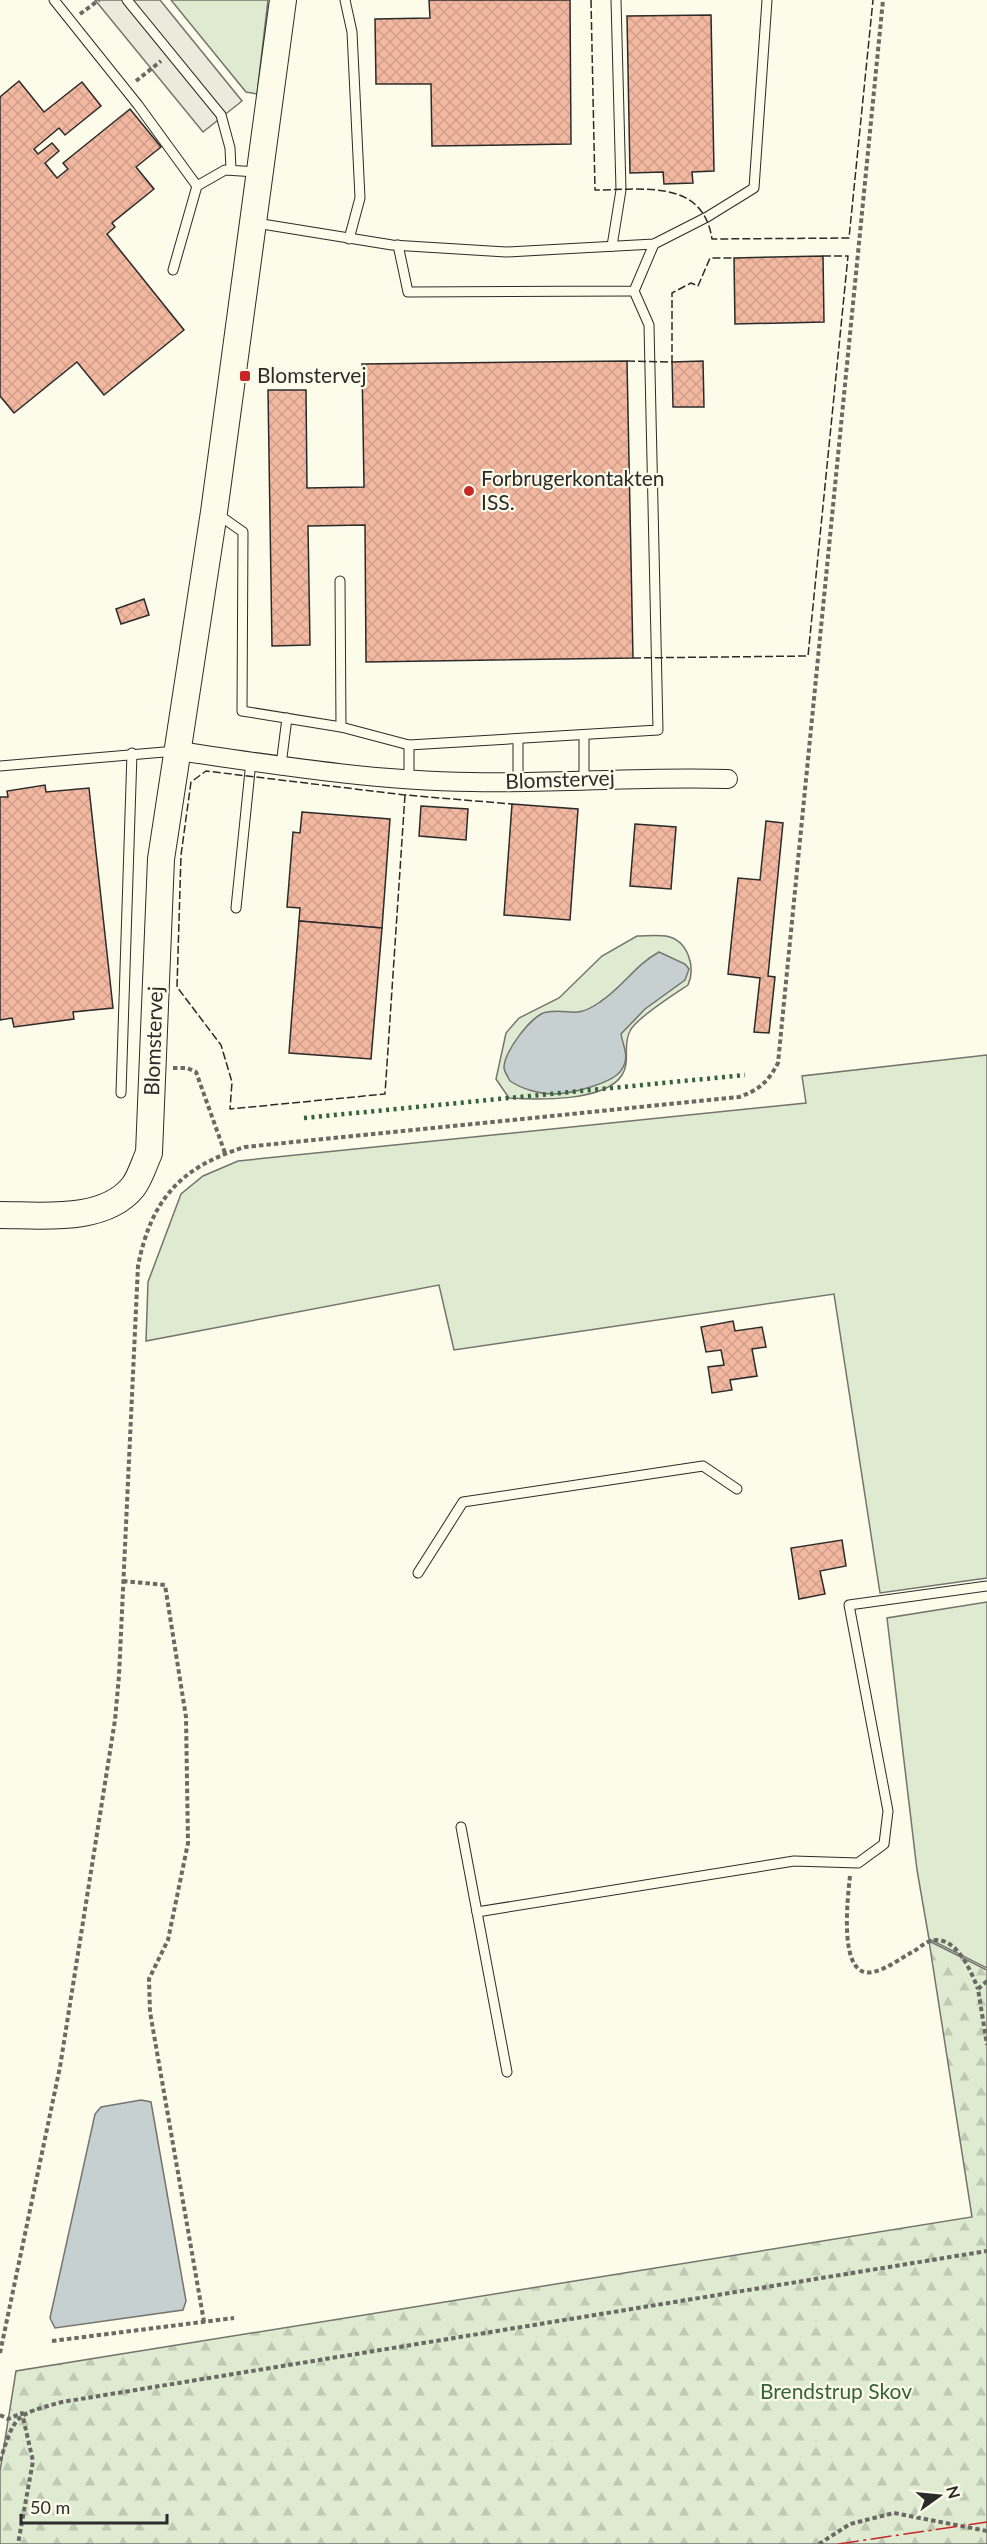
<svg xmlns="http://www.w3.org/2000/svg" width="987" height="2544" font-family="Lato,sans-serif">
<style>
.green{fill:#deebd1;stroke:#74746e;stroke-width:1.5}
.forest{fill:url(#forest-firs);stroke:#74746e;stroke-width:1.5}
.parking{fill:#eceadb;stroke:#74746e;stroke-width:1.5}
.water{fill:#c7d0d0;stroke:#74746e;stroke-width:1.5}
.building{fill:url(#building-cross-hatch);stroke:#2b2b2b;stroke-width:1.5}
.lines{fill:none;stroke-linecap:round;stroke-linejoin:round}
.lane-casing{stroke:#2b2b2b;stroke-width:11}
.street-casing{stroke:#2b2b2b;stroke-width:20}
.secondary-casing{stroke:#2b2b2b;stroke-width:28}
.path{stroke:#6a6964;stroke-width:4;stroke-dasharray:4.5 3;stroke-linecap:butt}
.lane{stroke:#fdfbea;stroke-width:9}
.street{stroke:#fdfbea;stroke-width:18}
.secondary{stroke:#fdfbea;stroke-width:26}
.hedge{stroke:#34623c;stroke-width:4.5;stroke-dasharray:3 4.5;stroke-linecap:butt}
.fence{stroke:#2b2b2b;stroke-width:1.5;stroke-dasharray:8 3;stroke-linecap:butt}
.power{stroke:#c62828;stroke-width:1.5;stroke-dasharray:21 4.5 3 4.5;stroke-linecap:butt}
.poi-dot{fill:#c62828;stroke:#fdfbea;stroke-width:2}
.labels{text-anchor:middle;stroke-width:4.5;stroke-linejoin:round;paint-order:stroke}
.poi-label{font-size:21px;fill:#2b2b2b;stroke:#fdfbea;text-anchor:start}
.street-label{font-size:21px;fill:#2b2b2b;stroke:#fdfbea}
.park-label{font-size:21px;fill:#34623c;stroke:#fdfbea}
</style>
<defs>
<pattern id="forest-firs" width="22" height="20" patternUnits="userSpaceOnUse" patternTransform="scale(1.5)"><rect width="22" height="20" fill="#deebd1"/><path d="M5 1l3.5 6h-7zM16 11l3.5 6h-7z" fill="#bfcab4"/></pattern>
<pattern id="building-cross-hatch" width="8" height="8" patternUnits="userSpaceOnUse" patternTransform="scale(1.5)"><rect width="8" height="8" fill="#f2b8a0"/><path d="M0 0l8 8M0 8l8-8" fill="none" stroke="#d09e8a"/></pattern>
</defs>
<rect width="100%" height="100%" fill="#fdfbea"/>
<g class="green">
<path d="M171,0H268L257,94L246,92Z"/>
<path d="M637,936C646,936 656,935 666,936C688,940 696,967 688,985C676,993 635,1019 630,1031C622,1045 631,1061 622,1075C605,1102 537,1100 509,1098L496,1079L506,1033L519,1018L559,998L602,956Z"/>
<path d="M987,1055V1578L880,1593L834,1294L454,1350L439,1285L146,1341L148,1282L181,1194L203,1176L238,1161L806,1103L802,1076Z"/>
<path d="M987,1602V1968L929,1939L917,1870L887,1618Z"/>
</g>
<path class="forest" d="M929,1941L987,1970V2544H0V2471L16,2371L972,2217Z"/>
<path class="parking" d="M95,0H160L242,101L203,132Z"/>
<g class="water">
<path d="M659,952L685,964L689,969L685,980L645,1009L621,1034C623,1046 630,1057 622,1069C615,1083 570,1094 554,1094C539,1094 522,1089 510,1081C508,1077 505,1073 504,1068C503,1053 532,1014 547,1012C571,1008 574,1020 600,1002C623,987 635,965 659,952Z"/>
<path d="M141,2100L151,2102L186,2301L183,2310L55,2328L50,2318L95,2114L101,2107Z"/>
</g>
<g class="building">
<path d="M429,0H570L571,144L432,146L431,84H376L375,19L430,18Z"/>
<path d="M711,15L714,171L692,172L693,183L664,184L663,172L630,173L627,16Z"/>
<path d="M19,81L44,112L82,82L101,106L65,135L59,128L34,149L38,154L52,143L59,151L45,163L57,178L68,169L63,163L130,109L161,147L136,167L154,189L112,223L115,227L107,234L184,330L104,395L77,362L14,413L0,396V97Z"/>
<path d="M823,256L824,322L735,324L734,258Z"/>
<path d="M627,361L633,658L366,662L365,525L308,526L310,645L272,646L268,390H306L307,488L364,487L362,364Z"/>
<path d="M703,361L704,407H673L672,362Z"/>
<path d="M144,599L149,615L121,624L116,609Z"/>
<path d="M45,785L46,792L89,788L113,1008L73,1012L74,1019L14,1027L12,1018L0,1020V797H8L7,791Z"/>
<path d="M512,804L578,809L570,920L504,915Z"/>
<path d="M421,806L468,809L466,840L419,836Z"/>
<path d="M302,812L390,819L382,928L299,921L300,908L287,907L293,832L300,833Z"/>
<path d="M766,821L783,823L768,976L775,977L769,1033L754,1032L760,978L728,974L738,878L760,880Z"/>
<path d="M635,824L676,827L671,889L630,886Z"/>
<path d="M299,921L382,928L371,1059L289,1053Z"/>
<path d="M733,1321L735,1331L762,1327L766,1347L752,1349L757,1376L730,1380L732,1390L712,1393L708,1367L724,1365L721,1350L706,1352L701,1327Z"/>
<path d="M842,1540L846,1566L820,1571L825,1594L799,1599L791,1548Z"/>
</g>
<g class="lines">
<defs>
<g id="lane">
<path d="M54,0L138,105L197,186"/>
<path d="M127,0L221,115L230,148L231,169"/>
<path d="M345,0L352,32L360,198L349,239"/>
<path d="M256,223L392,245L506,252L654,244L707,217L754,188L767,0"/>
<path d="M398,245L408,292L634,291L654,244"/>
<path d="M612,246L621,190L616,0"/>
<path d="M173,270L197,186L225,170L258,172"/>
<path d="M216,513L243,532L242,711L341,727L409,745L658,730L649,325L634,291"/>
<path d="M340,581L341,727"/>
<path d="M518,739V781"/>
<path d="M281,765L287,718"/>
<path d="M0,766L176,751"/>
<path d="M584,779V735"/>
<path d="M409,780V745"/>
<path d="M236,908L251,761"/>
<path d="M121,1093L132,753"/>
<path d="M418,1573L463,1502L703,1466L737,1489"/>
<path d="M461,1827L507,2072"/>
<path d="M477,1912L794,1861L858,1863L884,1844L888,1811L849,1605L987,1586"/>
</g>
<path id="street" d="M178,751C275,765 374,781 472,782C558,784 642,776 728,779"/>
<path id="secondary" d="M0,1215C41,1215 104,1223 133,1187C140,1178 144,1164 149,1153L161,859L214,512L283,0"/>
</defs>
<use href="#lane" class="lane-casing"/>
<use href="#street" class="street-casing"/>
<use href="#secondary" class="secondary-casing"/>
<g class="path">
<path d="M80,14L99,0"/>
<path d="M136,81L161,61"/>
<path d="M173,1068H187L196,1072L225,1153"/>
<path d="M123,1581L165,1585L186,1717L188,1843L168,1940L149,1979L150,2012L204,2322"/>
<path d="M850,1876C848,1896 837,1980 873,1972C887,1969 901,1958 914,1951C922,1946 928,1939 939,1940C959,1943 971,1971 978,1989"/>
<path d="M987,1981L978,1989L987,2045"/>
<path d="M52,2341L234,2318"/>
<path d="M0,2353L60,2067L115,1720L119,1676L138,1266C151,1200 180,1167 245,1147L739,1097C759,1090 768,1082 778,1063L883,0"/>
<path d="M0,2415L8,2419L22,2413L33,2461L18,2544"/>
<path d="M0,2461C15,2414 15,2415 62,2402L987,2251"/>
<path d="M819,2544L850,2524L894,2513L987,2531"/>
</g>
<use href="#lane" class="lane"/>
<use href="#street" class="street"/>
<use href="#secondary" class="secondary"/>
<path class="hedge" d="M304,1118L745,1075"/>
<g class="fence">
<path d="M591,0L595,190C641,190 703,178 712,239L849,238L873,0"/>
<path d="M627,361L672,362V293L691,283L698,286L710,258H734"/>
<path d="M633,658L808,656L848,256H823"/>
<path d="M405,795L385,1094L230,1109L232,1082L221,1045L177,987L181,855L191,782L206,771L405,795L512,804"/>
</g>
<path class="power" d="M838,2544L987,2522"/>
</g>
<g class="poi-dot">
<rect x="239" y="370" width="12" height="12" rx="3"/>
<circle cx="469" cy="491" r="6"/>
</g>
<g class="labels">
<g class="poi-label">
<text x="257" y="383">Blomstervej</text>
<text x="481" y="486">Forbrugerkontakten<tspan x="481" dy="24">ISS.</tspan></text>
</g>
<g class="street-label">
<text transform="translate(560 780) rotate(-2)" y="7">Blomstervej</text>
<text transform="translate(154 1041) rotate(-88)" y="7">Blomstervej</text>
</g>
<g class="park-label">
<text x="836" y="2399">Brendstrup Skov</text>
</g>
</g>
<g transform="translate(939 2496) rotate(75)" stroke="#fdfbea" stroke-width="4.5" paint-order="stroke">
<path d="M0-4.5L10 22L0 15L-10 22Z" fill="#2b2b2b"/>
<text y="-9" font-size="16" font-weight="bold" text-anchor="middle" fill="#2b2b2b">N</text>
</g>
<path d="M21 2514v9h146v-9" fill="none" stroke="#2b2b2b" stroke-width="3"/>
<text x="30" y="2514" font-size="18" fill="#2b2b2b" stroke="#fdfbea" stroke-width="4.5" paint-order="stroke">50 m</text>
</svg>
